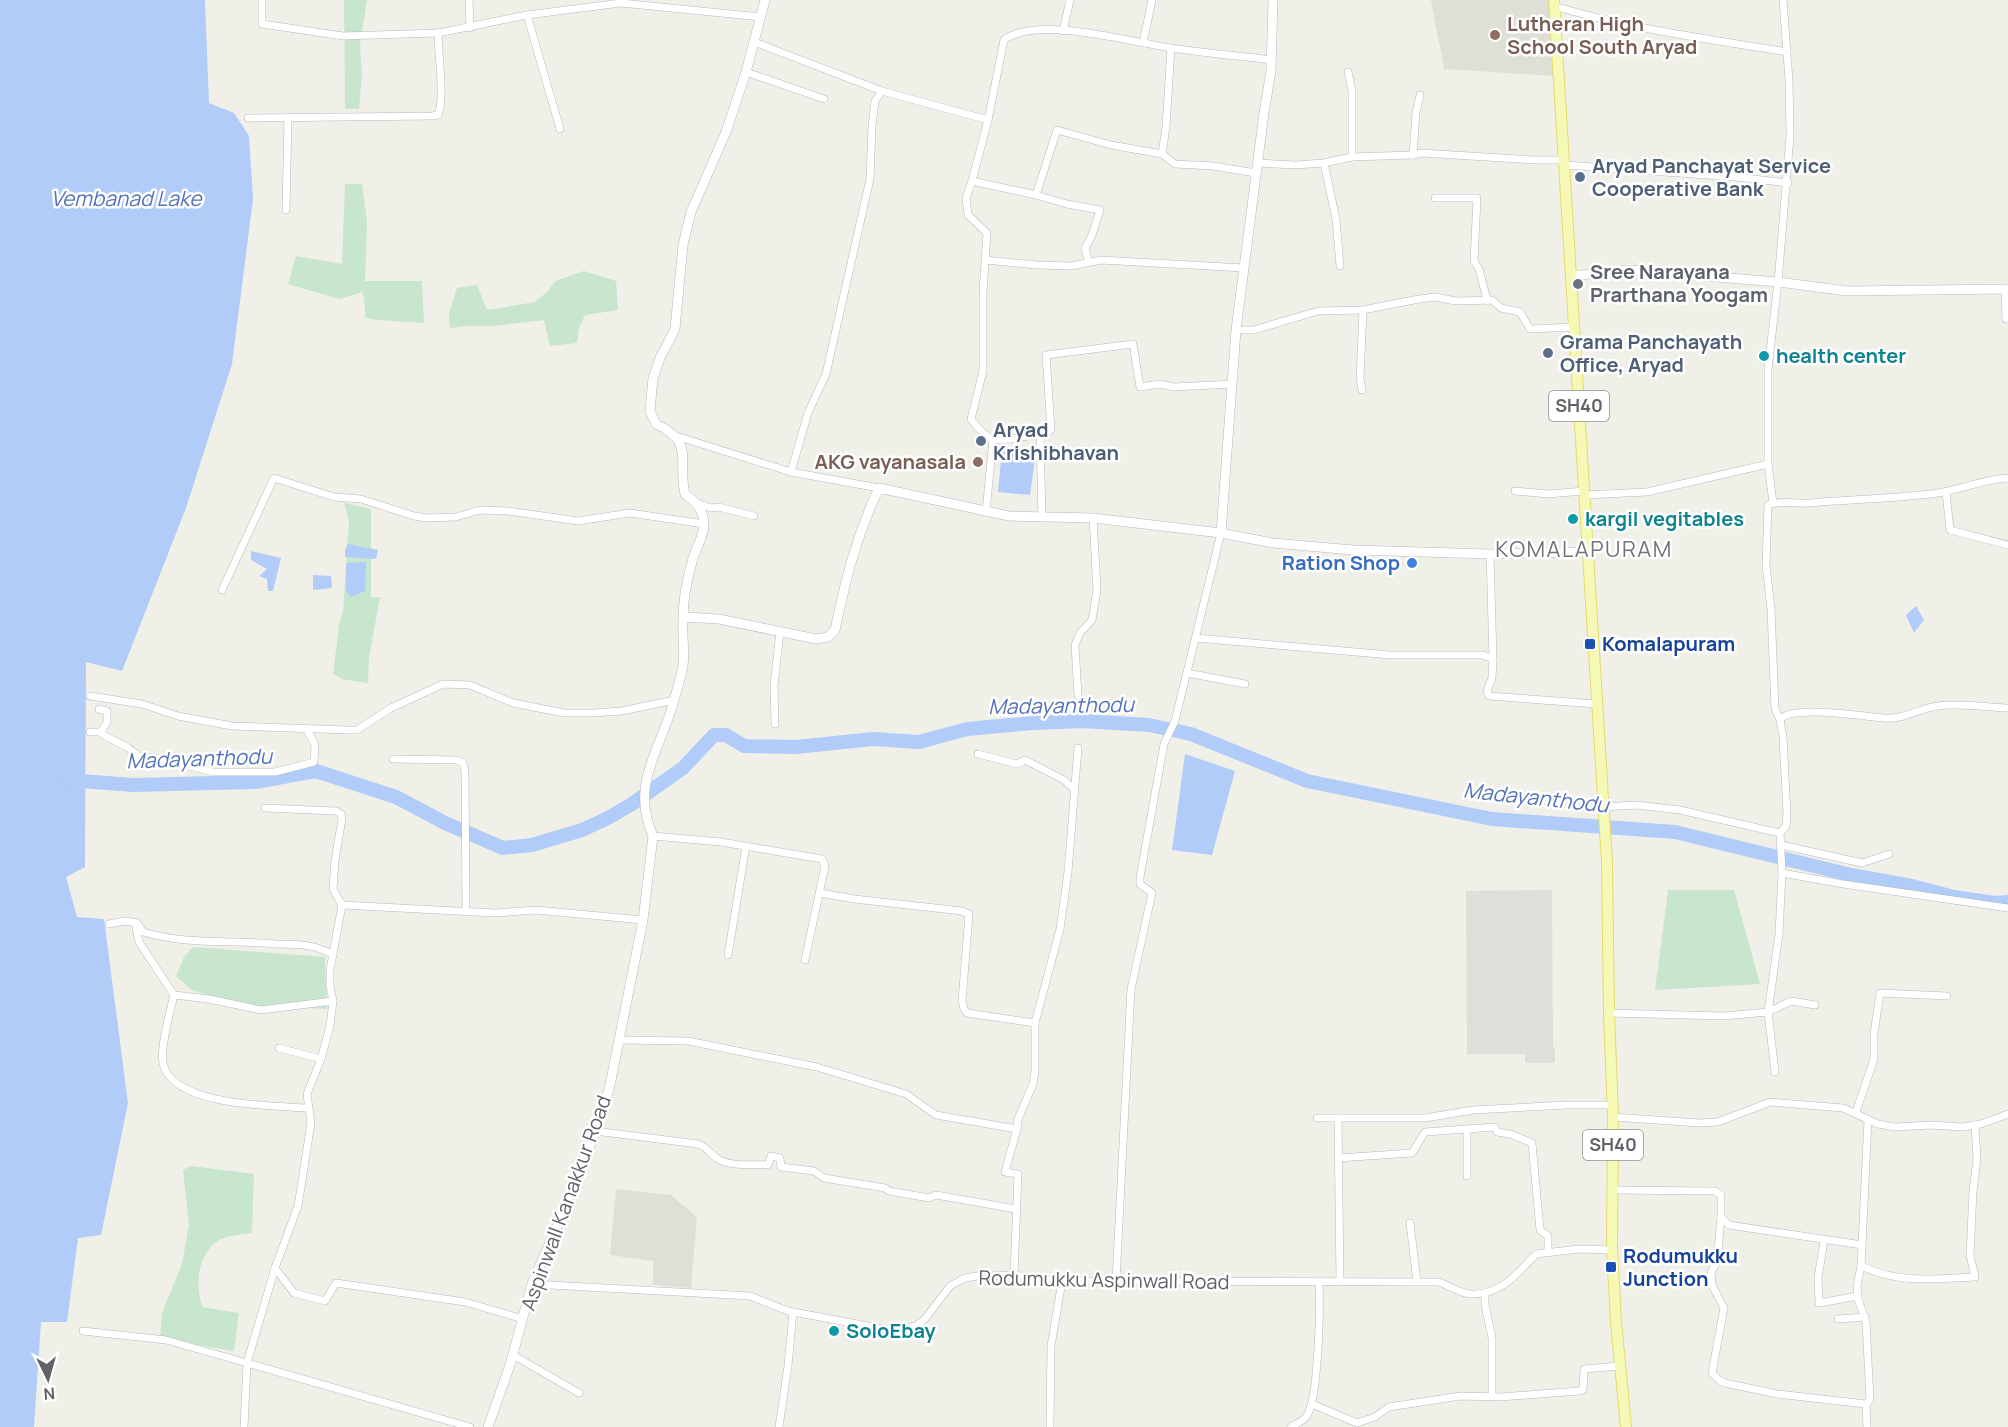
<svg xmlns="http://www.w3.org/2000/svg" width="2008" height="1427" font-family="Manrope,sans-serif">
<style>
.industrial{fill:#dfdfda}
.education{fill:#e0dfd7}
.green{fill:#c8e5cd}
.water{fill:#b1ccf8}
.lines{fill:none;stroke-linecap:round;stroke-linejoin:round}
.river{stroke:#b1ccf8;stroke-width:14}
.street-casing{stroke:#b8b9bd;stroke-width:8}
.secondary-casing{stroke:#b7b9be;stroke-width:10}
.primary-casing{stroke:#e5da6d;stroke-width:12}
.street{stroke:#fff;stroke-width:7}
.secondary{stroke:#fff;stroke-width:9}
.primary{stroke:#f6f8b6;stroke-width:10}
.education-dot{fill:#8d6e63;stroke:#fff;stroke-width:2}
.service-dot{fill:#5c6f8a;stroke:#fff;stroke-width:2}
.worship-dot{fill:#6b7280;stroke:#fff;stroke-width:2}
.culture-dot{fill:#0f9aa8;stroke:#fff;stroke-width:2}
.shop-dot{fill:#3f7fe0;stroke:#fff;stroke-width:2}
.transit-dot{fill:#1a4fb4;stroke:#fff;stroke-width:2}
.labels{text-anchor:middle;stroke-width:5;stroke-linejoin:round;paint-order:stroke}
.shield{fill:#fff;stroke:#909195;stroke-width:1.5}
.shield-label{font-size:18px;font-weight:bold;fill:#606267}
.education-label{font-size:20px;font-weight:bold;fill:#785e54;stroke:#fff;text-anchor:start}
.service-label{font-size:20px;font-weight:bold;fill:#4e5e75;stroke:#fff;text-anchor:start}
.worship-label{font-size:20px;font-weight:bold;fill:#5b616d;stroke:#fff;text-anchor:start}
.culture-label{font-size:20px;font-weight:bold;fill:#0d838f;stroke:#fff;text-anchor:start}
.shop-label{font-size:20px;font-weight:bold;fill:#366cbe;stroke:#fff;text-anchor:end}
.transit-label{font-size:20px;font-weight:bold;fill:#164399;stroke:#fff;text-anchor:start}
.street-label{font-size:20px;fill:#606267;stroke:#fff}
.water-label{font-size:21px;font-style:italic;fill:#5573ba;stroke:#fff}
.quarter-label{font-size:22px;letter-spacing:1.5px;fill:#717379;stroke:#fff}
</style>
<rect width="100%" height="100%" fill="#f0f0e9"/>
<path class="industrial" d="M1552,890L1553,1047L1555,1048V1063H1525V1054H1467L1466,891Z"/>
<g class="education">
<path d="M1431,0H1551L1555,76L1444,69Z"/>
<path d="M616,1189L671,1195L697,1217L691,1288L653,1285V1261L610,1255Z"/>
</g>
<g class="green">
<path d="M344,0H367L360,45L362,75L359,109H345Z"/>
<path d="M345,184H362L367,222L365,281H422L424,323L378,320L366,318L363,292L339,299L288,284L296,256L342,264Z"/>
<path d="M584,271L616,281L618,310L585,315L579,328L577,343L550,346L544,320L494,326H466L450,328L449,314L457,288L477,285L487,310L535,302L549,290L555,281Z"/>
<path d="M344,503L371,509V597H380L369,658L368,683L342,679L333,674L339,625L343,611L349,521Z"/>
<path d="M1668,890H1734L1760,984L1655,990Z"/>
<path d="M193,947L325,957L327,1009L287,1007L250,1008L192,990L176,976L184,957Z"/>
<path d="M191,1166L254,1174L252,1233C241,1235 225,1235 216,1242C196,1259 196,1284 202,1307L239,1313L234,1351L160,1339L162,1313L182,1264L189,1224L183,1170Z"/>
</g>
<g class="water">
<path d="M0,0H205L209,103L234,113L249,136L253,199L232,364L186,508L122,671L86,662L85,867L66,877L77,917L104,919L128,1103L101,1235L78,1238L67,1322H41L34,1427H0Z"/>
<path d="M1002,449L1036,452L1030,495L998,492Z"/>
<path d="M348,544L378,550L376,559L345,557V550Z"/>
<path d="M251,551L281,558L273,591H268L267,579L259,576L267,569L251,560Z"/>
<path d="M366,562L365,591L351,597L346,591V563Z"/>
<path d="M313,575L331,576L332,588L313,590Z"/>
<path d="M1916,606L1924,620L1914,633L1906,615Z"/>
<path d="M1185,754L1235,771L1212,855L1172,850Z"/>
</g>
<g class="lines">
<path class="river" d="M68,780L133,785L255,782L316,771L396,797L445,823L503,848L532,845L582,830L608,818L632,804L683,768L714,735H726L744,746L796,747L873,739L919,742L967,729L1033,723L1083,721L1149,725L1191,734L1307,781L1492,819L1675,832L1851,875L1912,886L1954,897L1995,903L2008,902"/>
<defs>
<g id="street">
<path d="M262,0V24L343,36L438,33"/>
<path d="M469,0L470,28"/>
<path d="M1554,6C1631,29 1709,39 1787,52"/>
<path d="M527,15L560,129"/>
<path d="M1063,31L1070,0"/>
<path d="M754,42L882,91L988,120L972,181L1036,195L1057,130L1111,145L1162,154L1175,164L1213,166L1256,173"/>
<path d="M1143,43L1152,0"/>
<path d="M746,72L824,99"/>
<path d="M1348,72L1352,91V157"/>
<path d="M248,118L432,116L438,115C445,99 438,52 438,33L527,15L621,3L761,17"/>
<path d="M988,120L1004,40C1037,15 1130,42 1171,48C1204,53 1238,56 1272,60"/>
<path d="M1162,154L1166,127L1171,48"/>
<path d="M1413,155L1416,113L1420,95"/>
<path d="M1258,163L1295,165L1324,163L1352,157L1413,155L1422,153L1533,160H1564"/>
<path d="M1324,163L1336,219L1340,266"/>
<path d="M1565,165L1736,177L1788,183"/>
<path d="M972,181L966,198L968,215L987,233L983,292V371L971,419C976,426 984,436 993,439C1003,442 1042,434 1051,430L1046,355L1133,344L1140,387L1159,384L1174,387L1232,384"/>
<path d="M1036,195L1067,204L1100,210L1092,235L1085,248L1089,263"/>
<path d="M1435,198H1477L1474,261L1479,269L1487,300"/>
<path d="M286,210L288,118"/>
<path d="M985,260L1037,265L1072,266L1101,260L1244,268"/>
<path d="M2005,289L2006,319H2008"/>
<path d="M1236,330H1254L1318,311L1363,310L1419,299L1435,297L1456,301L1492,300L1501,308L1520,312L1530,329L1574,327"/>
<path d="M1362,390L1360,378L1363,310"/>
<path d="M1040,435L1042,518"/>
<path d="M676,436L791,472L879,488"/>
<path d="M791,472L808,413L826,374L870,179L872,126L875,101L882,91"/>
<path d="M1515,491L1548,494L1584,491"/>
<path d="M1946,492L1950,530L2008,545"/>
<path d="M1584,495L1647,492L1768,464"/>
<path d="M697,503L711,508L719,507L754,516"/>
<path d="M1773,503L1768,464V369L1778,282L1790,136L1789,80L1783,0"/>
<path d="M986,512L993,439"/>
<path d="M1490,554L1493,659"/>
<path d="M222,590L274,478L334,497L361,499L414,516L426,518L456,517L480,510L508,511L578,521L630,513L704,524"/>
<path d="M1196,638L1390,655H1483L1493,659L1492,678L1487,691L1489,696L1596,704"/>
<path d="M1187,673L1245,684"/>
<path d="M90,696L142,704L178,716L232,726L347,730H357L391,708L443,684L470,685L513,703L564,713H593L622,711L674,700"/>
<path d="M1078,696L1075,645L1080,633L1092,620L1097,590L1093,518"/>
<path d="M99,709L107,711V722L101,732"/>
<path d="M1780,720L1775,708L1771,609L1766,565L1768,505C1779,500 1796,504 1809,503C1851,499 1894,499 1937,493C1961,490 1983,479 2008,478"/>
<path d="M775,724L774,686L780,631"/>
<path d="M90,732H101L105,736L127,747L139,756L168,760L213,772H275L314,762L315,745L306,728"/>
<path d="M978,754L1017,764L1025,760L1064,780L1074,789"/>
<path d="M393,759L457,760L463,763L465,771L466,911"/>
<path d="M1602,807L1636,805L1680,810L1780,833L1786,826L1787,814L1783,737L1780,720C1790,704 1866,717 1884,718C1903,720 1920,708 1938,706C1960,703 1986,707 2008,708"/>
<path d="M265,808L336,811L341,814L342,819L335,860L333,889L342,905"/>
<path d="M653,836L721,842L822,859L825,866L805,960"/>
<path d="M1781,845L1862,863L1889,854"/>
<path d="M1782,873L1843,884L2008,908"/>
<path d="M820,893L854,899L962,911L969,914L962,1001L964,1009L967,1013L1035,1023"/>
<path d="M135,922L139,942L174,995C170,1012 160,1047 163,1063C171,1106 273,1106 308,1108"/>
<path d="M109,924L125,921L137,923L143,932C186,945 231,940 276,944C299,945 313,943 333,955"/>
<path d="M728,955L746,846"/>
<path d="M174,995L209,999L261,1010L333,1001"/>
<path d="M1609,1013L1724,1016L1768,1012L1779,934L1782,873L1780,833"/>
<path d="M619,1040L688,1041L817,1067L906,1094L936,1115L1017,1129L1018,1119L1033,1084L1035,1071V1023L1060,929L1068,872L1078,748"/>
<path d="M279,1048L321,1059"/>
<path d="M1775,1072L1768,1012L1791,1001L1815,1005"/>
<path d="M1856,1112L1874,1059V1034L1880,993L1947,996"/>
<path d="M1613,1117L1699,1123L1718,1122L1770,1102L1843,1108L1878,1124L1895,1127L1931,1125L1962,1127L1981,1124L2008,1114"/>
<path d="M1317,1118H1425L1473,1110L1567,1105H1612"/>
<path d="M1338,1118L1340,1282"/>
<path d="M1467,1129V1176"/>
<path d="M595,1131L698,1144C707,1147 710,1154 718,1159C731,1167 753,1164 768,1165L771,1156L780,1158L781,1167L814,1171L824,1178L885,1188L889,1191L929,1198L936,1195L1016,1209"/>
<path d="M1338,1158L1412,1153L1425,1132L1495,1127L1497,1132L1510,1134L1532,1143L1540,1230L1548,1236V1253"/>
<path d="M1613,1190L1715,1191L1721,1195V1217L1729,1225L1862,1245"/>
<path d="M1721,1217L1717,1262L1711,1272L1712,1285L1724,1308L1712,1373L1719,1380L1725,1383L1777,1394L1866,1404L1870,1400L1866,1322L1858,1299L1857,1286L1861,1266L1868,1120"/>
<path d="M1410,1223L1417,1282"/>
<path d="M1824,1241L1818,1278L1819,1303L1858,1296"/>
<path d="M1861,1266C1899,1284 1934,1279 1975,1277L1970,1255L1973,1191L1977,1159L1975,1125"/>
<path d="M275,1268L294,1293L325,1301L336,1283L465,1302L523,1319"/>
<path d="M1014,1275L1018,1174L1005,1172L1017,1129"/>
<path d="M1116,1281L1131,989L1152,893L1140,884V877L1164,744L1175,721L1221,533"/>
<path d="M532,1284L750,1296L788,1311L884,1329L906,1328L916,1326L925,1319L950,1286L965,1278L977,1276L1014,1275L1062,1281L1439,1282C1449,1286 1460,1293 1470,1294C1500,1296 1517,1274 1536,1254L1579,1249L1612,1250"/>
<path d="M1485,1293V1305L1492,1338V1396"/>
<path d="M1838,1319L1865,1317"/>
<path d="M83,1331L166,1340L247,1363L244,1427"/>
<path d="M513,1355L579,1393"/>
<path d="M1312,1404L1357,1423L1375,1417L1389,1407L1460,1396L1500,1397L1579,1391L1583,1390L1584,1369L1620,1366"/>
<path d="M1866,1404L1867,1427"/>
<path d="M470,1427L247,1363L275,1268L298,1206L311,1123L307,1094L321,1059L330,1026L333,1001L330,986V970L342,905L495,913L536,910L643,920"/>
<path d="M779,1427L788,1366L793,1312"/>
<path d="M1050,1427L1051,1346L1062,1281"/>
<path d="M1291,1427C1295,1424 1303,1421 1306,1417C1319,1401 1320,1306 1319,1283"/>
</g>
<g id="secondary">
<path d="M1571,276L1630,270L1778,282L1847,291L2008,289"/>
<path d="M1221,533L1236,330L1264,113L1271,71L1273,0"/>
<path d="M683,617L719,619L816,639L828,637L835,630C846,578 856,537 879,488L1009,516L1093,518L1221,533L1273,543L1353,550L1490,554L1587,552"/>
<path d="M488,1427L510,1365L532,1284L582,1168L609,1090L643,920L653,836C629,783 663,746 675,697C678,686 681,676 683,666C685,651 682,635 683,620C683,602 687,579 692,562C695,549 705,535 704,523C703,509 696,502 685,494C677,460 696,443 656,424L650,411L653,378L660,358L675,329L683,245L691,212L726,132L746,72L765,0"/>
</g>
<path id="primary" d="M1554,0L1607,863L1609,1013L1613,1117L1612,1250L1616,1322L1626,1427"/>
</defs>
<use href="#street" class="street-casing"/>
<use href="#secondary" class="secondary-casing"/>
<use href="#primary" class="primary-casing"/>
<use href="#street" class="street"/>
<use href="#secondary" class="secondary"/>
<use href="#primary" class="primary"/>
</g>
<g class="education-dot">
<circle cx="1495" cy="35" r="6"/>
<circle cx="978" cy="462" r="6"/>
</g>
<g class="service-dot">
<circle cx="1580" cy="177" r="6"/>
<circle cx="1548" cy="353" r="6"/>
<circle cx="981" cy="441" r="6"/>
</g>
<circle class="worship-dot" cx="1578" cy="284" r="6"/>
<g class="culture-dot">
<circle cx="1764" cy="356" r="6"/>
<circle cx="1573" cy="519" r="6"/>
<circle cx="834" cy="1331" r="6"/>
</g>
<circle class="shop-dot" cx="1412" cy="563" r="6"/>
<g class="transit-dot">
<rect x="1584" y="638" width="12" height="12" rx="3"/>
<rect x="1605" y="1261" width="12" height="12" rx="3"/>
</g>
<g class="labels">
<g class="shield">
<rect x="1549" y="391" width="60" height="30" rx="4.5"/>
<rect x="1583" y="1130" width="60" height="30" rx="4.5"/>
</g>
<g class="shield-label">
<text x="1579" y="412">SH40</text>
<text x="1613" y="1151">SH40</text>
</g>
<g class="education-label">
<text x="1507" y="31">Lutheran High<tspan x="1507" dy="23">School South Aryad</tspan></text>
<text x="966" y="469" text-anchor="end">AKG vayanasala</text>
</g>
<g class="service-label">
<text x="1592" y="173">Aryad Panchayat Service<tspan x="1592" dy="23">Cooperative Bank</tspan></text>
<text x="1560" y="349">Grama Panchayath<tspan x="1560" dy="23">Office, Aryad</tspan></text>
<text x="993" y="437">Aryad<tspan x="993" dy="23">Krishibhavan</tspan></text>
</g>
<g class="worship-label">
<text x="1590" y="279">Sree Narayana<tspan x="1590" dy="23">Prarthana Yoogam</tspan></text>
</g>
<g class="culture-label">
<text x="1776" y="363">health center</text>
<text x="1585" y="526">kargil vegitables</text>
<text x="846" y="1338">SoloEbay</text>
</g>
<g class="shop-label">
<text x="1400" y="570">Ration Shop</text>
</g>
<g class="transit-label">
<text x="1602" y="651">Komalapuram</text>
<text x="1623" y="1263">Rodumukku<tspan x="1623" dy="23">Junction</tspan></text>
</g>
<g class="street-label">
<text transform="translate(566 1203) rotate(-70)" y="7">Aspinwall Kanakkur Road</text>
<text transform="translate(1104 1280) rotate(1)" y="7">Rodumukku Aspinwall Road</text>
</g>
<g class="water-label">
<text x="126" y="206">Vembanad Lake</text>
<text transform="translate(1061 706) rotate(-1)" y="7">Madayanthodu</text>
<text transform="translate(199 759) rotate(-2)" y="7">Madayanthodu</text>
<text transform="translate(1536 798) rotate(6)" y="7">Madayanthodu</text>
</g>
<g class="quarter-label">
<text x="1584" y="557">KOMALAPURAM</text>
</g>
</g>
<g transform="translate(48 1379) rotate(175)" stroke="#ffffff" stroke-width="4.5" paint-order="stroke">
<path d="M0-4.5L10 22L0 15L-10 22Z" fill="#606267"/>
<text y="-9" font-size="16" font-weight="bold" text-anchor="middle" fill="#606267">N</text>
</g>
</svg>
